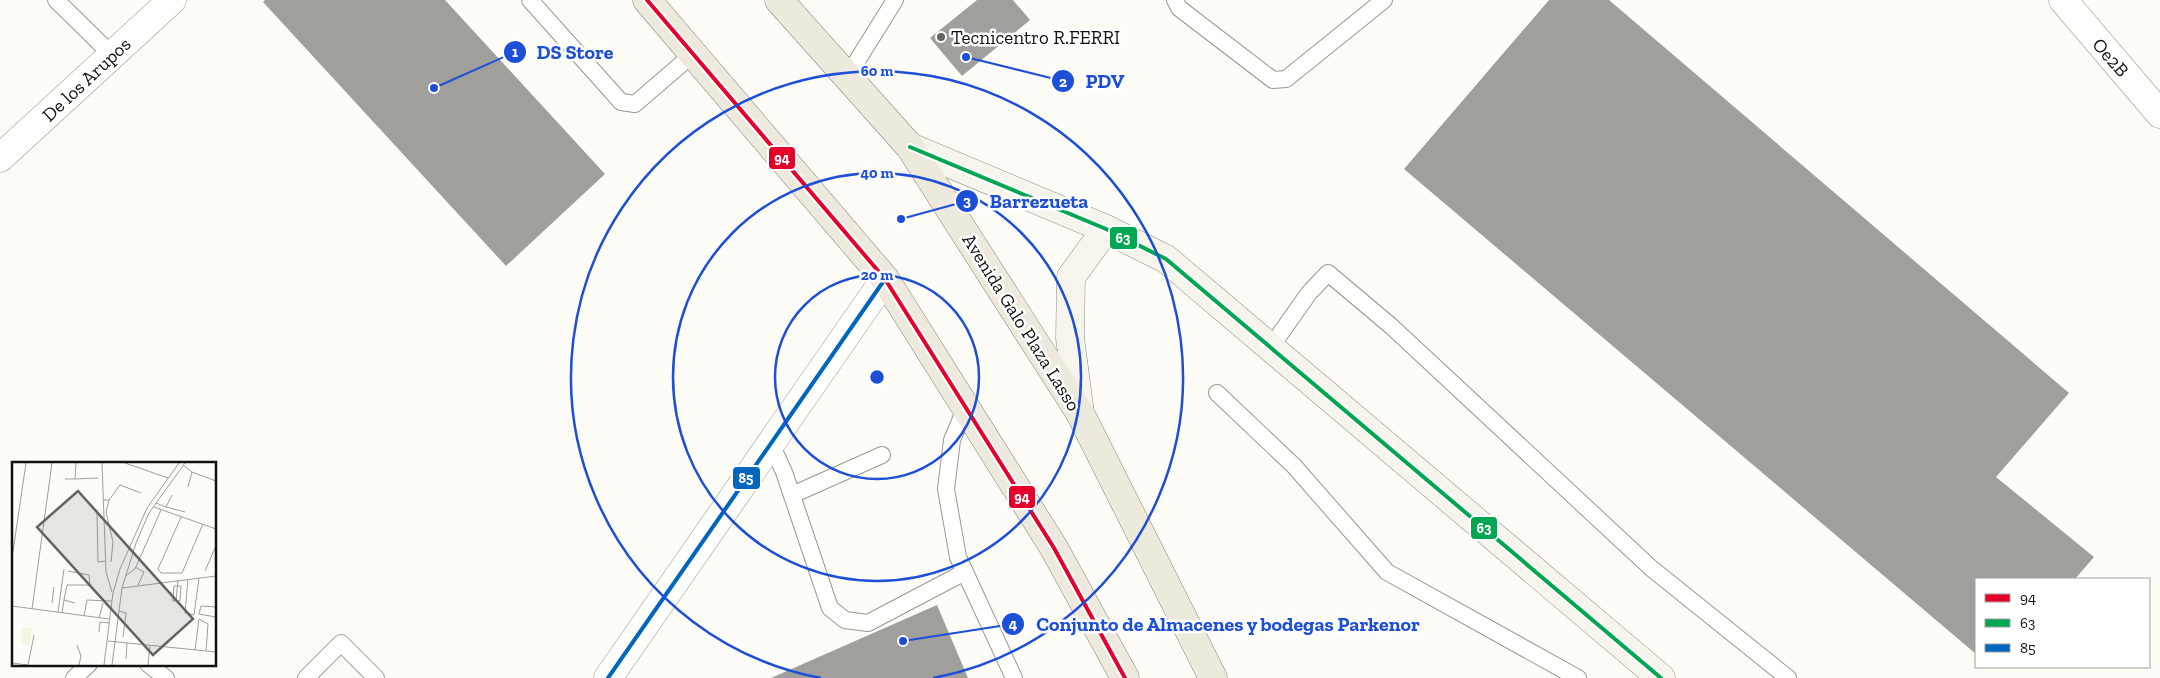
<svg xmlns="http://www.w3.org/2000/svg" width="2160" height="678" font-family="'Zilla Slab',serif">
<style>
.building{fill:#a19f9c}
.lines{fill:none;stroke-linecap:round;stroke-linejoin:round}
.service-casing{stroke:#979795;stroke-width:18}
.minor-casing{stroke:#979795;stroke-width:29}
.tertiary-casing{stroke:#979795;stroke-width:29}
.secondary-casing{stroke:#8e8d8b;stroke-width:29}
.primary-casing{stroke:#858482;stroke-width:29}
.service{stroke:#fffffe;stroke-width:16}
.minor{stroke:#fffffe;stroke-width:28}
.tertiary{stroke:#fffffe;stroke-width:28}
.secondary{stroke:#f6f4eb;stroke-width:28}
.primary{stroke:#ede9dc;stroke-width:28}
.bus-1-casing{stroke:#fff;stroke-width:8}
.bus-2-casing{stroke:#fff;stroke-width:8}
.bus-3-casing{stroke:#fff;stroke-width:8}
.bus-1{stroke:#e4002b;stroke-width:4}
.bus-2{stroke:#00a651;stroke-width:4}
.bus-3{stroke:#0065bd;stroke-width:4}
.ring{fill:none;stroke:#1d4ed8;stroke-width:2.5}
.poi-dot{fill:#646362;stroke:#fff;stroke-width:2}
.labels{text-anchor:middle;stroke-width:5;stroke-linejoin:round;paint-order:stroke}
.poi-label{font-size:19px;fill:#111;stroke:#fff;text-anchor:start}
.street-label{font-size:19px;fill:#111;stroke:#fff}
.inset-road{fill:none;stroke:#9f9e9b;stroke-width:1}
.view{fill:#646362;fill-opacity:0.15;stroke:#646362;stroke-width:2.5}
.inset-edge{fill:none;stroke:#111;stroke-width:2.5}
.centre{fill:#1d4ed8;stroke:#fff;stroke-width:2.5}
.ring-label{font-size:15px;text-anchor:middle;font-weight:bold;fill:#1d4ed8;stroke:#fff;stroke-width:5;stroke-linejoin:round;paint-order:stroke}
.leader{fill:none;stroke:#1d4ed8;stroke-width:2}
.callout-dot{fill:#1d4ed8;stroke:#fff;stroke-width:2}
.mark-label{font-size:15px;text-anchor:middle;font-weight:bold;fill:#fff}
.callout-label{font-size:20px;text-anchor:middle;font-weight:bold;fill:#1d4ed8;stroke:#fff;stroke-width:5;stroke-linejoin:round;paint-order:stroke}
.line-badge{stroke:#fff;stroke-width:2}
.badge-label{font-size:14px;text-anchor:middle;font-weight:bold;fill:#fff}
</style>
<rect width="100%" height="100%" fill="#fdfcf7"/>
<g class="building">
<path d="M265,0H445L605,174L506,266L263,2Z"/>
<path d="M977,0H1013L1030,20L962,76L930,38Z"/>
<path d="M1549,0H1609L2069,393L1996,477L2094,557L2075,579H1976V654L1404,169Z"/>
<path d="M937,605L968,678H771Z"/>
</g>
<g class="lines">
<defs>
<g id="service">
<path d="M56,0L111,54"/>
<path d="M530,0L621,102L635,104L693,54"/>
<path d="M1175,0L1179,8L1273,80L1286,79L1384,0"/>
<path d="M847,77L895,0"/>
<path d="M1270,348L1309,293L1328,273L1391,326L1651,568L1788,678"/>
<path d="M1217,393L1294,466L1387,572L1578,678"/>
<path d="M966,407L952,440L946,489L958,557L1014,678"/>
<path d="M771,444L784,472L830,608L845,620L868,623L965,572"/>
<path d="M792,495L882,455"/>
<path d="M148,664L166,678"/>
<path d="M74,678L89,664"/>
<path d="M306,678L341,643L376,678"/>
</g>
<g id="minor">
<path d="M2063,0L2160,114"/>
<path d="M608,678L885,279"/>
</g>
<path id="tertiary" d="M0,158L172,0"/>
<g id="secondary">
<path d="M910,147L1106,229L1166,259L1661,678"/>
<path d="M1080,413L1070,338L1071,277L1106,229"/>
</g>
<g id="primary">
<path d="M647,0L885,279L1054,548L1125,678"/>
<path d="M779,0L910,147L1080,413L1213,678"/>
</g>
</defs>
<use href="#service" class="service-casing"/>
<use href="#minor" class="minor-casing"/>
<use href="#tertiary" class="tertiary-casing"/>
<use href="#secondary" class="secondary-casing"/>
<use href="#primary" class="primary-casing"/>
<use href="#service" class="service"/>
<use href="#minor" class="minor"/>
<use href="#tertiary" class="tertiary"/>
<use href="#secondary" class="secondary"/>
<use href="#primary" class="primary"/>
<defs>
<path id="bus-1" d="M647,0L885,279L1054,548L1125,678"/>
<path id="bus-2" d="M910,147L1106,229L1166,259L1661,678"/>
<path id="bus-3" d="M608,678L885,279"/>
</defs>
<use href="#bus-1" class="bus-1-casing"/>
<use href="#bus-2" class="bus-2-casing"/>
<use href="#bus-3" class="bus-3-casing"/>
<use href="#bus-1" class="bus-1"/>
<use href="#bus-2" class="bus-2"/>
<use href="#bus-3" class="bus-3"/>
</g>
<g class="ring">
<circle cx="877" cy="377" r="102"/>
<circle cx="877" cy="377" r="204"/>
<path d="M821 678A306 306 0 1 1 933 678"/>
</g>
<circle class="poi-dot" cx="941" cy="37" r="5"/>
<g class="labels">
<g class="poi-label">
<text x="951" y="44">Tecnicentro R.FERRI</text>
</g>
<g class="street-label">
<text transform="translate(2111 57) rotate(49)" y="7">Oe2B</text>
<text transform="translate(86 79) rotate(-43)" y="7">De los Arupos</text>
<text transform="translate(1022 322) rotate(58)" y="7">Avenida Galo Plaza Lasso</text>
</g>
</g>
<g transform="translate(12 462)">
<rect width="204" height="204" fill="#fdfcf7"/>
<path d="M11,165L20,166L18,183L9,182Z" fill="#f0f6e1"/>
<path class="inset-road" d="M90,1L94,110L100,130M113,1L156,16M171,3L180,10L204,19M53,17H63L64,1M63,17L86,16M176,25L180,10M92,38H97L108,23L129,31M97,38L94,50L101,80L99,100M144,41L154,45L160,33M142,45L204,67M154,45L173,50M85,48L86,100L94,99M169,55L146,107L149,111H170L191,62M0,96L14,1M123,105L132,110L126,123M193,109L204,84M113,114L123,107L149,48M176,117L173,151L182,153L187,116M162,124H169L168,139H161ZM110,126L204,114M52,138L55,123H78L77,113L56,109M164,139L166,118M40,141L42,125M0,144L97,157M204,145L189,144L187,152L204,155M20,147L40,1M107,149L114,151L111,175M46,150L52,107M50,151L52,138L63,141M72,154L75,138L100,139M87,156L91,141M87,170L88,160L97,161M96,179L204,190M65,183L69,194L67,203M183,188L187,157L196,162L194,189M114,197L115,181M0,201L16,203M16,203L22,173M92,203L101,131L108,107L135,46L167,1M100,203L110,126L124,81L137,51L173,1M136,203L138,184"/>
<path class="view" d="M66,29L181,157L141,193L25,65Z"/>
<rect width="204" height="204" class="inset-edge"/>
</g>
<circle cx="877" cy="377" r="8" class="centre"/>
<g class="ring-label">
<text x="877" y="76">60 m</text>
<text x="877" y="178">40 m</text>
<text x="877" y="280">20 m</text>
</g>
<path class="leader" d="M434 88L515 52M966 57L1063 81M901 219L967 201M903 641L1013 624"/>
<g class="callout-dot">
<circle cx="434" cy="88" r="5"/>
<circle cx="966" cy="57" r="5"/>
<circle cx="901" cy="219" r="5"/>
<circle cx="903" cy="641" r="5"/>
<circle cx="515" cy="52" r="12"/>
<circle cx="1063" cy="81" r="12"/>
<circle cx="967" cy="201" r="12"/>
<circle cx="1013" cy="624" r="12"/>
</g>
<g class="mark-label">
<text x="515" y="57">1</text>
<text x="1063" y="87">2</text>
<text x="967" y="206">3</text>
<text x="1013" y="629">4</text>
</g>
<g class="callout-label">
<text x="575" y="59">DS Store</text>
<text x="1105" y="88">PDV</text>
<text x="1039" y="208">Barrezueta</text>
<text x="1228" y="631">Conjunto de Almacenes y bodegas Parkenor</text>
</g>
<g class="line-badge">
<rect x="768" y="146" width="28" height="24" rx="5" fill="#e4002b"/>
<rect x="1109" y="226" width="29" height="24" rx="5" fill="#00a651"/>
<rect x="732" y="466" width="29" height="24" rx="5" fill="#0065bd"/>
<rect x="1008" y="485" width="28" height="24" rx="5" fill="#e4002b"/>
<rect x="1470" y="516" width="28" height="24" rx="5" fill="#00a651"/>
</g>
<g class="badge-label">
<text x="782" y="163">94</text>
<text x="1123" y="243">63</text>
<text x="746" y="483">85</text>
<text x="1022" y="502">94</text>
<text x="1484" y="533">63</text>
</g>
<rect x="1975" y="578" width="175" height="90" fill="#ffffff" stroke="#a0a0a0"/>
<rect x="1985" y="594" width="25" height="8" fill="#e4002b" stroke="#a0a0a0"/>
<text x="2020" y="603" font-size="15" fill="#111111">94</text>
<rect x="1985" y="619" width="25" height="8" fill="#00a651" stroke="#a0a0a0"/>
<text x="2020" y="628" font-size="15" fill="#111111">63</text>
<rect x="1985" y="644" width="25" height="8" fill="#0065bd" stroke="#a0a0a0"/>
<text x="2020" y="653" font-size="15" fill="#111111">85</text>
</svg>
